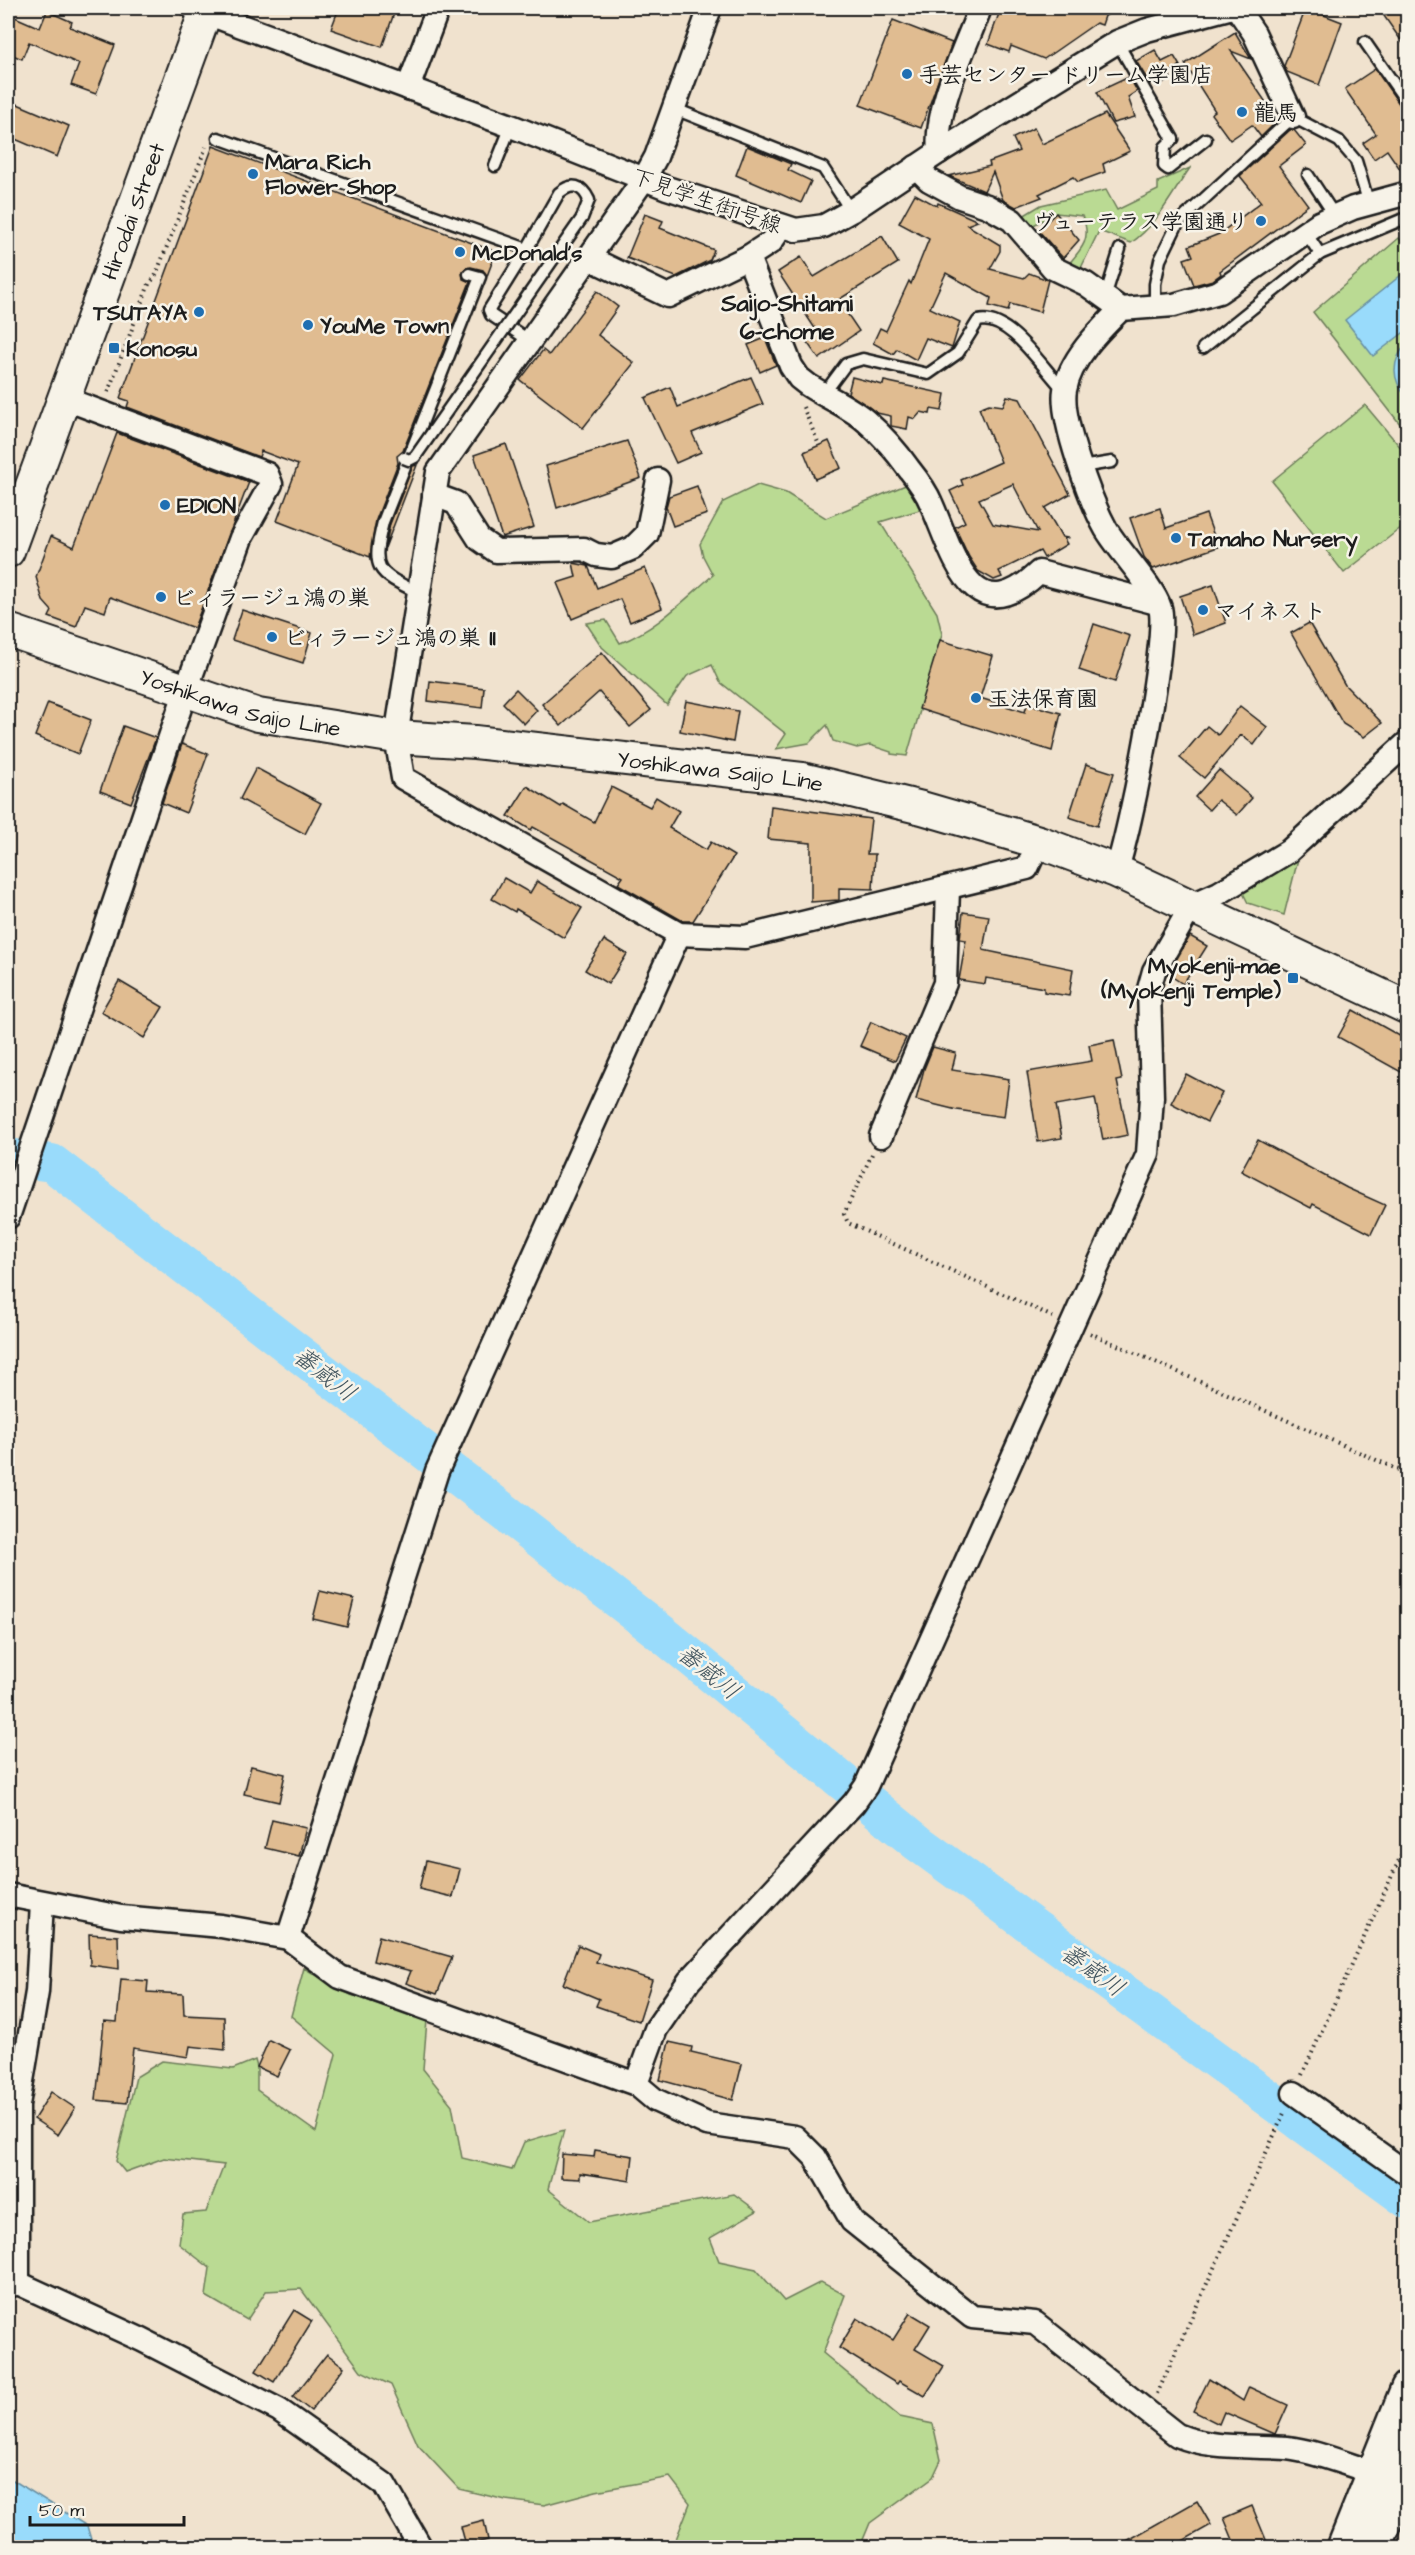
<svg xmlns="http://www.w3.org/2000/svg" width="1415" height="2555" font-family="'Architects Daughter','Klee One',sans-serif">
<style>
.green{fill:#bada93;stroke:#6b7b58;stroke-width:1.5}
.water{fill:#99dbfb;stroke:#678fa2;stroke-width:1.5}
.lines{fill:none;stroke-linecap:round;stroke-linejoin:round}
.river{stroke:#99dbfb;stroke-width:38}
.building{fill:#e0bc91;stroke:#1c1c1c;stroke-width:1.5;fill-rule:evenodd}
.lane-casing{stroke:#1c1c1c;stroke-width:15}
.street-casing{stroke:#1c1c1c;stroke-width:27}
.secondary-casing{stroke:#1c1c1c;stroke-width:36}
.primary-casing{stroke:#1c1c1c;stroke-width:38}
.path{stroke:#1c1c1c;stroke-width:4;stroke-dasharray:1.5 4.5;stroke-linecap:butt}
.lane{stroke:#f7f3e8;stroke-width:10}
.street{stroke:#f7f3e8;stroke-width:22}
.secondary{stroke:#f7f3e8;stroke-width:32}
.primary{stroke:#f7f3e8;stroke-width:33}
.lane-bridge-casing{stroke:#1c1c1c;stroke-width:15;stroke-linecap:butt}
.lane-bridge{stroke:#f7f3e8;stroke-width:10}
.poi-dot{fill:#1f6fb2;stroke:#f7f3e8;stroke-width:2}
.labels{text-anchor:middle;stroke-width:5;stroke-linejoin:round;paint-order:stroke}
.poi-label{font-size:22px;font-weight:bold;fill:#1c1c1c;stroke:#f7f3e8;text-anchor:start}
.street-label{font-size:22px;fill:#1c1c1c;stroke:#f7f3e8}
.neighbourhood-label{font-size:24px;font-weight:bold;fill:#1c1c1c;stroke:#f7f3e8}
.water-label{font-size:24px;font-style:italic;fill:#42555f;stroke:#f7f3e8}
</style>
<rect width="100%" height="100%" fill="#f0e2ce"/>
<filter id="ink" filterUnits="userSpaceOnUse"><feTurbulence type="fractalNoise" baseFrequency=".0167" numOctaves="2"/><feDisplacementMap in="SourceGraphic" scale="12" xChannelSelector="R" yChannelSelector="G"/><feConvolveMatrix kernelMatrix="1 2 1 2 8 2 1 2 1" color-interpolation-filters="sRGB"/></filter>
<g filter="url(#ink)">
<g class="green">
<path d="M1190,168C1171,195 1158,224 1131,243L1099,231L1078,274L1065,268C1081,250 1093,239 1082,216L1056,213L1026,229L1018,219L1041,205L1106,190L1117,210L1158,190V182Z"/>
<path d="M1399,238L1407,249V433L1313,312Z"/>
<path d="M1365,405L1407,455V523L1344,573L1272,481Z"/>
<path d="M908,484L926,508L880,522L937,613L942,634L907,756L891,754V752L870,745L857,748L833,741L827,725L809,743L776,749L786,734L720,682L712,665L687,676L667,705L602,647L586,623L606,620L620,643C657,629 684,600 713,575L703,556L700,544L723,502L758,485L786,493L826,518Z"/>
<path d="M1298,859L1284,915L1248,903L1240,887Z"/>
<path d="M304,1968L351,1995L427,2020L423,2069L452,2105L462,2158L512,2170L524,2142L564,2130L548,2189L589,2222L734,2194L757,2211L710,2238L719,2261L756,2269L784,2301L821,2282L845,2295L823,2353L900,2417L933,2424L941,2460L933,2477L870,2523L860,2547H673L690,2503L670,2477L596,2491L544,2505L506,2500L459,2489L418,2445L391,2385L361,2371L301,2289L266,2291L247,2320L206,2296L210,2268L179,2244L183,2214L206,2212L224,2165L164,2158L125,2172L116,2161L136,2077L162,2061L233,2069L255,2060L257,2067V2090L316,2132L336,2054L291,2016Z"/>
</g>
<g class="water">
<path d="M1405,272L1407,330L1373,356L1345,320Z"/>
<path d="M1407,344V397C1391,380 1391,360 1407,344Z"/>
<path d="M8,2477L87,2526L92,2543L91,2547H8Z"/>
</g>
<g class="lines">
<path class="river" d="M8,1157L52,1163L660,1632L918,1843L1408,2200"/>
</g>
<g class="building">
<path d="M339,8H396L382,47L331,29Z"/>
<path d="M1001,8L1027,14L1028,8H1118L1105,16L1102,25L1096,23L1044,59L1011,46L1009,52L988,44Z"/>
<path d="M1306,8L1342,22L1319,85L1287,72L1284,66Z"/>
<path d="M1395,8H1407V49L1384,16Z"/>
<path d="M47,11L72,22L70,27L115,45L96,94L71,85L79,64L29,42L22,59L8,53V14L40,28Z"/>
<path d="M893,20L952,43L921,128L860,105Z"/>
<path d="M1235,32L1251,59L1231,51L1278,120L1261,137L1252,125L1230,140L1211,114L1215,111L1185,64Z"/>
<path d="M1155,50L1162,62L1174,56L1180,66L1168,73L1171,78L1157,86L1154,81L1150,84L1136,61Z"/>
<path d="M1375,69L1402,108L1407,111V179L1387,150L1374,159L1363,143L1376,134L1345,89Z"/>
<path d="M1129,77L1137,91L1128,97L1135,117L1113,123L1097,92Z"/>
<path d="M8,100L69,126L57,157L8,136Z"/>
<path d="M1105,114L1130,151L1103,164L1105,172L1078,182L1073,177L1039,194L1042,197L1016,207L1003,200L993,172L984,191L949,176L990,166L989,162L1019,151L1013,138L1034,128L1042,144Z"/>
<path d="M1290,130H1294L1306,145L1279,166L1308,205L1220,271L1221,274L1213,280L1194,285L1184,259L1193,256L1189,246L1219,234L1261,202L1240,176Z"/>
<path d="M213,146L496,252L487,276L483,270L471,267L462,271L463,279L470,282L403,451L397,456L398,463L376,520L370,557L277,521L298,465L261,451L259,457L127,407L129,401L120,398Z"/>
<path d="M747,146L791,164L788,170L811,181L801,203L736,175Z"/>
<path d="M915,194L937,206L938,203L978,221L967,225L1000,245V251L990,269L1024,278L1029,273L1048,280L1040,312L1010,304L1008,311L989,306L991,298L946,273L930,308L960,322L952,348L926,338L916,360L897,349L893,354L873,343L880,328L886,331L909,281L911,284L929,239L899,223Z"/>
<path d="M1056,213L1079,240L1063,258L1038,230Z"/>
<path d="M645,214L663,221L660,228L714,250L710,260L676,277L627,258Z"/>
<path d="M882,236L898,263L838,300L859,331L819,359L804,338L816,330L778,272L801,257L814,277Z"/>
<path d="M597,291L618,307L598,335L634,363L583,428L520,380L543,350L549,355Z"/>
<path d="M765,338L776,365L760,372L748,345Z"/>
<path d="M751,377L763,404L692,433L701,452L676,463L645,398L670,387L678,407Z"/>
<path d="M852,377L883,385L884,381L945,394L942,411L931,409L930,414L921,412L915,419L909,417L907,429L891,426V416L877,413L848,393Z"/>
<path d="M1007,396L1020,399L1070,494L1045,508L1062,537L1067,538L1064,539L1067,544L1044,558L1040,551L999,571L1002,577L994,580L978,571L969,557L955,527L965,522L950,491L963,485L961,480L1001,462L979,408L989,404L1003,406ZM1013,484L1038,532L993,524L979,499Z"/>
<path d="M117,433L249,482L194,628L110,597L105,612L85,605L76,627L49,617L52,611L43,601L36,577L51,536L74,547Z"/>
<path d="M627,441L641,478L557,508L546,466Z"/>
<path d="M829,441L841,468L815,479L804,452Z"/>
<path d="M506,444L534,527L502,537L474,455Z"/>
<path d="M417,465L385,548L390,524L413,466Z"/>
<path d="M697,486L707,514L673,526L666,507L669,496Z"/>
<path d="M1160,508L1166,528L1206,514L1218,547L1153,569L1144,557L1130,518Z"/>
<path d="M573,563L588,566L597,588L645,568L662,608L630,622L620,599L572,619L557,583L576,577Z"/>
<path d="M1213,585L1226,623L1193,635L1180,596Z"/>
<path d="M242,610L312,633L303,663L232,640Z"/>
<path d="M1309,623L1345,685L1382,723L1364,737L1343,724L1291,633Z"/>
<path d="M1094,624L1130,636L1115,682L1079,670Z"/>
<path d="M940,640L993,656L980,698L1025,712L1027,704L1061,713L1052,751L919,709Z"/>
<path d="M602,652L651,710L630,727L599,692L561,726L542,704Z"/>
<path d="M430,681L484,688L482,708L428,701Z"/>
<path d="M516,689L537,710L524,724L503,703Z"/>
<path d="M686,701L738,711L733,742L680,731Z"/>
<path d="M48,703L91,720L78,754L35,736Z"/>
<path d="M1240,706L1267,727L1254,745L1241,735L1204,778L1180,758L1207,726L1218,735Z"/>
<path d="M123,726L156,738L131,803L100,791Z"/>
<path d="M182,744L208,754L186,813L162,803Z"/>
<path d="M1086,764L1114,773L1097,826L1069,817Z"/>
<path d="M256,768L321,803L305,834L240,799Z"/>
<path d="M1219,770L1252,798L1237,815L1218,800L1209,810L1195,797Z"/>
<path d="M527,786L561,807L563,804L594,822L611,787L650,807L656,797L679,811L669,828L706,850L711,842L734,856L693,921H683L618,884L623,877L533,827L531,830L508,816Z"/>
<path d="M771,806L871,819L867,854H875L873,889L839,888V900L811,902V843L768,839Z"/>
<path d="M504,878L530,893L537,881L582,908L564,938L516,909L515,912L492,899Z"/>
<path d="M963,912L989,916L983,950L1073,969L1069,996L1044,992V988L986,978L985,984L959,980L966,940L960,939Z"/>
<path d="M1190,936L1207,946L1183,984L1168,974Z"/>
<path d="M604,940L627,954L608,984L585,970Z"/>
<path d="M119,981L163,1007L144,1038L101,1012Z"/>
<path d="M1353,1010L1407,1040V1060L1401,1072L1338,1037Z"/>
<path d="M871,1022L906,1038L895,1061L860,1046Z"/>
<path d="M1114,1040L1122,1080L1117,1081L1128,1135L1103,1140L1095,1098L1056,1105L1062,1138L1038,1142L1027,1072L1092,1061L1089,1045Z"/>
<path d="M933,1047L956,1053L952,1070L1009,1079L1004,1117L957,1110L916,1100L924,1069Z"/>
<path d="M1186,1074L1222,1093L1207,1122L1171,1103Z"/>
<path d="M1258,1140L1347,1188L1385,1205L1371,1234L1313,1204L1311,1208L1241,1171Z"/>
<path d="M320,1591L354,1599L347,1627L313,1619Z"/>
<path d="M251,1766L285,1774L279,1802L244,1794Z"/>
<path d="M272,1820L306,1828L299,1856L265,1848Z"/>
<path d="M426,1861L460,1869L453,1897L419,1889Z"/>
<path d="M89,1934L118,1936L119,1969L90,1965Z"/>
<path d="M379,1936L452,1957L437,1994L406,1983L411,1971L373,1961Z"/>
<path d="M578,1945L599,1954L596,1962L652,1980L639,2021L596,2006L599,1999L563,1984Z"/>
<path d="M121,1979L148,1981L147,1992L183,1994L184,2015L224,2017L225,2050L190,2046L188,2057L133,2048L127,2103L96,2100L104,2021L117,2022Z"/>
<path d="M269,2040L290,2050L277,2076L257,2067Z"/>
<path d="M669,2042L692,2047L691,2052L742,2064L733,2100L660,2080Z"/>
<path d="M51,2092L75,2108L58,2135L34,2119Z"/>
<path d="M595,2150L633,2156L630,2181L580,2173V2179L561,2178L562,2154L594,2157Z"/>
<path d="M294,2310L312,2321L274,2382L256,2371Z"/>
<path d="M910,2313L930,2325L915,2349L944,2366L925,2396L899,2381L897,2384L839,2348L857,2318L893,2340Z"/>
<path d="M327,2354L344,2367L311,2411L293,2397Z"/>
<path d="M1209,2379L1243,2401L1249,2387L1288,2405L1275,2434L1224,2412L1219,2424L1193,2411Z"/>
<path d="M1197,2501L1211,2525L1172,2547H1116Z"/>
<path d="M1252,2506L1269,2547H1236L1224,2518Z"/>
<path d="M484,2521L488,2540L466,2545L461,2527Z"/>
</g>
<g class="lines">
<defs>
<g id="lane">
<path d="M1117,42L1173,139L1165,147L1164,166L1168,169L1206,139"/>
<path d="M1365,42L1408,104"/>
<path d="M675,109L823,168L851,211"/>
<path d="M218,138L527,249L489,310L491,315L530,341"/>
<path d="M495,166L511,126"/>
<path d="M1308,175L1335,216"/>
<path d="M527,249L559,193C572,182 582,185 589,200L582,218"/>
<path d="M1320,254L1408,217"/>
<path d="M1105,297L1120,249"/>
<path d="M1155,306V284L1160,260L1178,223L1293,117L1339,141L1356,161L1369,204"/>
<path d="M1203,348L1320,254L1306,233"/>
<path d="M823,395L846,364L863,359L928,374L958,353L978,321C1009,313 1043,369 1064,390"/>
<path d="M1081,467L1112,462"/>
<path d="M419,593C376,572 371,570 383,522L480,277L469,274"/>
</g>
<g id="street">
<path d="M193,8L511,126L667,188L796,230L824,226L851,211L939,152L1117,42L1147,30L1229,8"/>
<path d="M710,8L656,157L644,179L438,472L396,737L403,778L679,934L745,937L1027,868L1039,842"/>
<path d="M1237,8L1254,33L1293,117"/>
<path d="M408,88L438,8"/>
<path d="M939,152C934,109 965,49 980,8"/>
<path d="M916,167L929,180L960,197L987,206L1012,220L1053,268L1086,284L1121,309L1174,305L1219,292L1319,223L1353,208L1408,193"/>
<path d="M782,226L771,242L748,257L791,366L799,378L808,385C826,397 850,407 866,421C881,434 897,452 909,469C917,479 926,491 931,503C953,552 971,636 1039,572L1157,603"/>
<path d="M589,258L668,296L748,257"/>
<path d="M434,495L456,503L479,539L496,551L584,549L596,555L612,557L633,548L647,534L658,480"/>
<path d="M1116,871C1129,838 1169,636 1160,608C1153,586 1119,551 1106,529C1091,502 1060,419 1065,390C1070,359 1100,330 1121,309"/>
<path d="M881,1136L945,983L948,888"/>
<path d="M8,1217L186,690L241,538L271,484L267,474L63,398"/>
<path d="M8,1895L121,1917L221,1926L288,1938L340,1977L636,2084L655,2100L707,2124L795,2137L815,2157L852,2221L972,2317L1035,2323L1177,2435C1213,2450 1250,2445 1287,2448C1315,2451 1345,2464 1372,2472"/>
<path d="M288,1938L437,1471L679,934"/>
<path d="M636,2084L656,2029L689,1981L854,1803L866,1786L1148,1154L1152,1097L1149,989L1154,971L1192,905L1219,893L1289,851L1408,742"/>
<path d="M1294,2093L1408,2174"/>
<path d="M18,2283L142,2340L279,2410L384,2484L421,2548"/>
<path d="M8,2286L18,2283V2105L37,1992L42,1903"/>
</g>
<g id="secondary">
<path id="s1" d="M8,551L207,8"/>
<path id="s2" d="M8,630L258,715L396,737L475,742L802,779L922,808L1039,842L1116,871L1408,1008"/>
</g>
<g id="primary">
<path d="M1344,2548L1408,2388"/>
<path d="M1374,2548L1408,2469"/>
</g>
</defs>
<use href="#lane" class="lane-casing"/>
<use href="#street" class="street-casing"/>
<use href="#secondary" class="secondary-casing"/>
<use href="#primary" class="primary-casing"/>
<g class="path">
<path d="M108,392L149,284L155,277L206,147"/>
<path d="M803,407L819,445"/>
<path d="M872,1154L844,1214L848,1223L1053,1317"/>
<path d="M1090,1333L1408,1474"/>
<path d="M1302,2075L1408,1840"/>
<path d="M1157,2394L1285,2111"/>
</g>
<use href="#lane" class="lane"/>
<use href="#street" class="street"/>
<use href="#secondary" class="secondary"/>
<use href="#primary" class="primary"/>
<defs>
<path id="lane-bridge" d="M404,458L409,460L415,457L582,218"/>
</defs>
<use href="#lane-bridge" class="lane-bridge-casing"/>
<use href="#lane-bridge" class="lane-bridge"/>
</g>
</g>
<g class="poi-dot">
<circle cx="907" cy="74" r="6"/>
<circle cx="1242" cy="112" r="6"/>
<circle cx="253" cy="174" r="6"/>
<circle cx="1261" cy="221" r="6"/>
<circle cx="460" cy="252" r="6"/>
<circle cx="199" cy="312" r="6"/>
<circle cx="308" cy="325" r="6"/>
<rect x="108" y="342" width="12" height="12" rx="3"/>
<circle cx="165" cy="505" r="6"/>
<circle cx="1176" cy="538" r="6"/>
<circle cx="161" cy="597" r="6"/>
<circle cx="1203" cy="610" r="6"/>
<circle cx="272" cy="637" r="6"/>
<circle cx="976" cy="698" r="6"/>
<rect x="1287" y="972" width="12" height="12" rx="3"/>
</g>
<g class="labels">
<g class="poi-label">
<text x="919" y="82">手芸センター ドリーム学園店</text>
<text x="1254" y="120">龍馬</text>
<text x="265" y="169">Mara Rich<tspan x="265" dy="25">Flower Shop</tspan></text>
<text x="1249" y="229" text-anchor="end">ヴューテラス学園通り</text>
<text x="472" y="260">McDonald's</text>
<text x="187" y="320" text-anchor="end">TSUTAYA</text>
<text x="320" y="333">YouMe Town</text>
<text x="126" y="356">Konosu</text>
<text x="177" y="513">EDION</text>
<text x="1188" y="546">Tamaho Nursery</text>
<text x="173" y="605">ビィラージュ鴻の巣</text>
<text x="1215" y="618">マイネスト</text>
<text x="284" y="645">ビィラージュ鴻の巣 II</text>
<text x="988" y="706">玉法保育園</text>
<text x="1281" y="973" text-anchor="end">Myokenji-mae<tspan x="1281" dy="25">(Myokenji Temple)</tspan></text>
</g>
<g class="street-label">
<text transform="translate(707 200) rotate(19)" y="8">下見学生街1号線</text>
<text dy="8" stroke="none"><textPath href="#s1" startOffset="362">Hirodai Street</textPath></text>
<text dy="8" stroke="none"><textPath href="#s2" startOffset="244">Yoshikawa Saijo Line</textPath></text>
<text dy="8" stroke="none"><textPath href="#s2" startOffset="730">Yoshikawa Saijo Line</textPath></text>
</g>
<g class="neighbourhood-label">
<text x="787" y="311">Saijo-Shitami<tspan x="787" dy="28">6-chome</tspan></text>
</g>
<g class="water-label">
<text transform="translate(325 1374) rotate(38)" y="8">蕃蔵川</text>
<text transform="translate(709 1672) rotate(39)" y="8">蕃蔵川</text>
<text transform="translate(1093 1970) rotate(36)" y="8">蕃蔵川</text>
</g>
</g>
<rect width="1415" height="2555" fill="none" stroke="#f7f3e8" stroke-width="30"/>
<rect x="15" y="15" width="1385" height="2525" fill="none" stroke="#1c1c1c" stroke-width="2" filter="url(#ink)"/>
<path d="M30 2516v9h154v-9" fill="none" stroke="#1c1c1c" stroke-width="3"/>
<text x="39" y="2516" font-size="18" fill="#1c1c1c" stroke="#f7f3e8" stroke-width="4.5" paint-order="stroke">50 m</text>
</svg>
